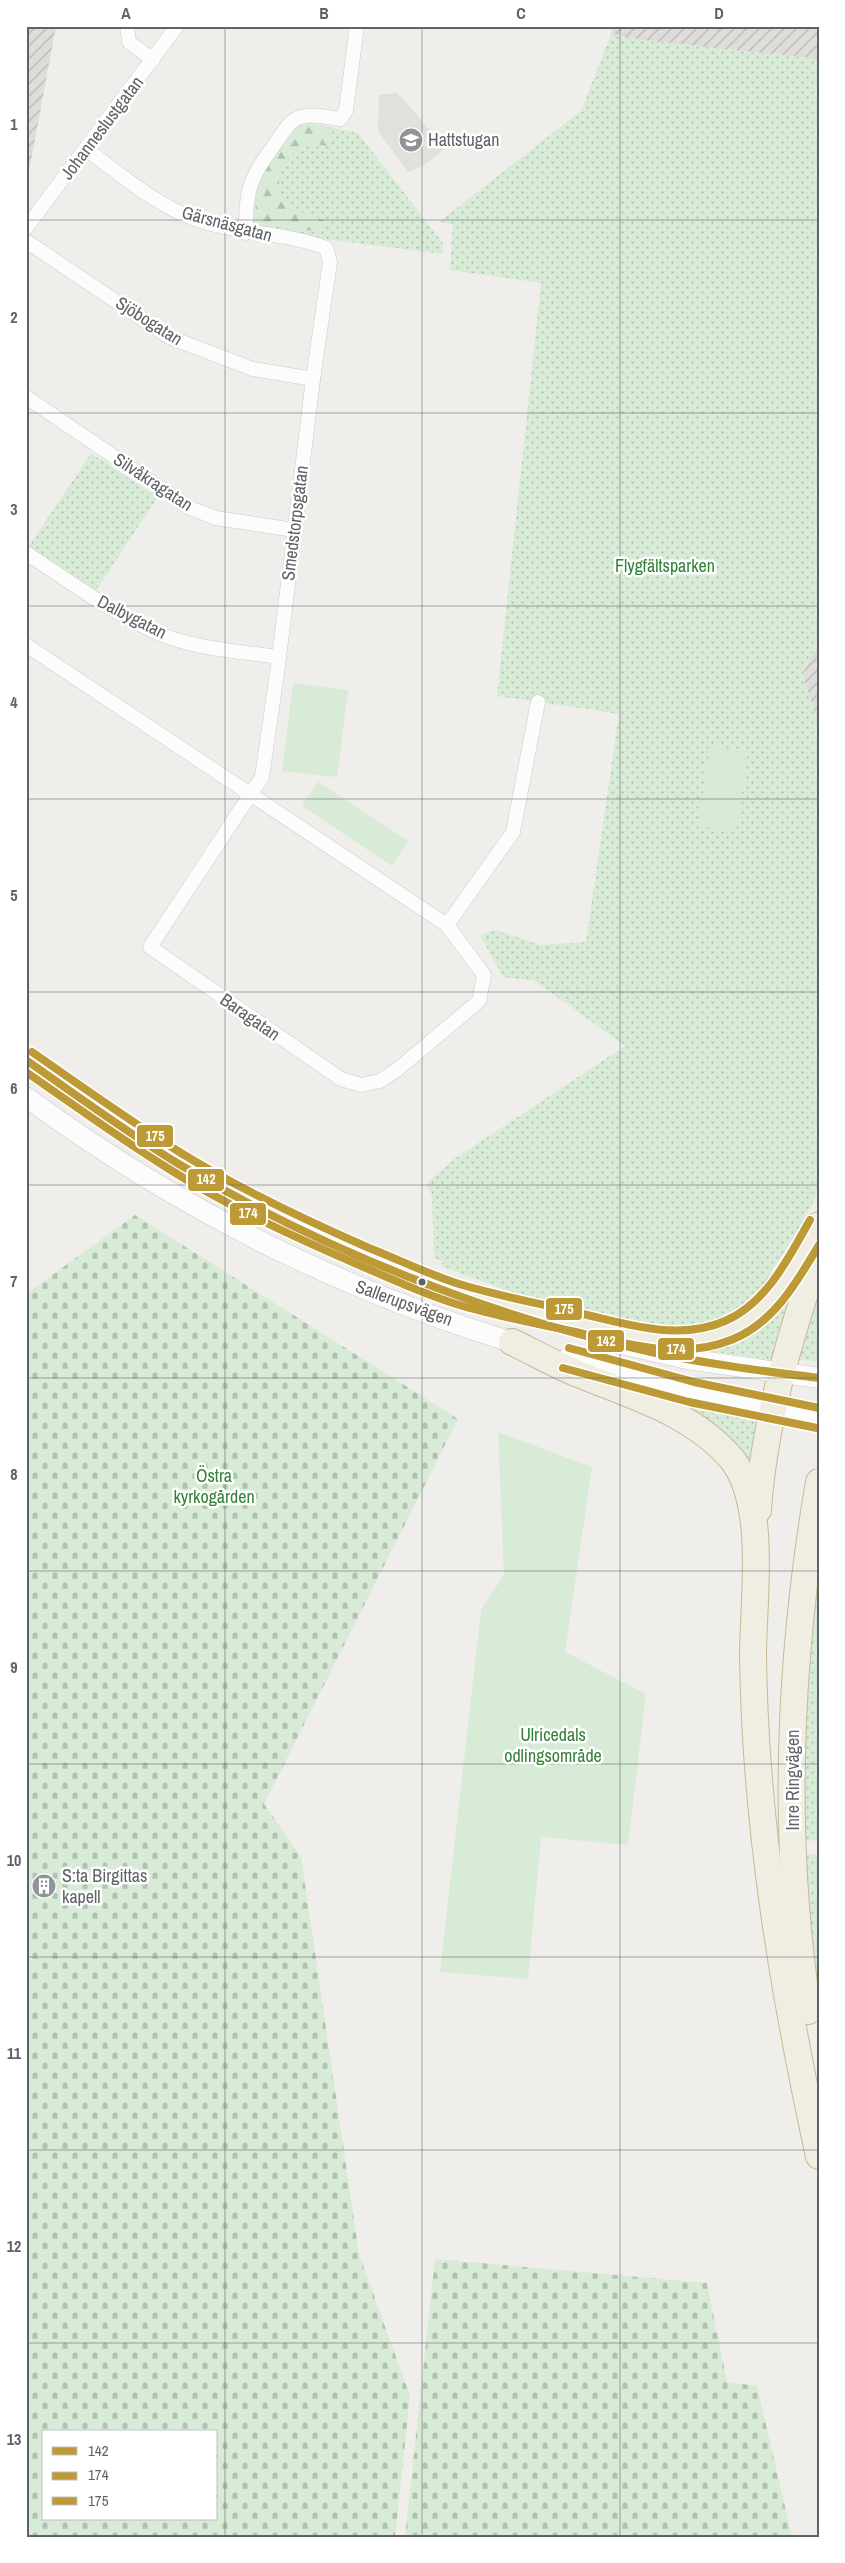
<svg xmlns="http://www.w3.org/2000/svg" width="845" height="2563" font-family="'Archivo Narrow',sans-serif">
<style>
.industrial{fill:url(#industrial-furrows)}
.education{fill:#e2e0da}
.grass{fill:url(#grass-dots)}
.forest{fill:url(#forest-firs)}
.cemetery{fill:url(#cemetery-stones);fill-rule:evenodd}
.garden{fill:#d8ebd6}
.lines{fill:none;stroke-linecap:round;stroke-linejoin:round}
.minor-casing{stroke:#cbcccc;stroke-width:15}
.secondary-casing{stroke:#cacacb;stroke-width:21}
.motorway-casing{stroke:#c8b996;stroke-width:28}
.minor{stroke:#fdfcfc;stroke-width:14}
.secondary{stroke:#fdfcfc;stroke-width:20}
.motorway{stroke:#f0ede3;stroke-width:26}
.bus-1-casing{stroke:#fff;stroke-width:11}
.bus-2-casing{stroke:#fff;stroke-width:11}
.bus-3-casing{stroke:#fff;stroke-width:11}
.bus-1{stroke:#bd9a36;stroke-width:8}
.bus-2{stroke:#bd9a36;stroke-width:8}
.bus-3{stroke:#bd9a36;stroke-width:8}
.grid{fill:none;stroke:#5f6368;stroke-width:1;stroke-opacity:0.55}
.bus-dot{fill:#5f6368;stroke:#fff;stroke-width:2}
.labels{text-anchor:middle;stroke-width:5;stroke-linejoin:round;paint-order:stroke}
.street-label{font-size:18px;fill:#5f6368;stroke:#fff}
.poi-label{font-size:18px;fill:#5f6368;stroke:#fff;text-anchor:start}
.park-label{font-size:18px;fill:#348238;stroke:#fff}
.line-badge{stroke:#fff;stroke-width:2}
.badge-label{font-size:14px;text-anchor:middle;font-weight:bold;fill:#fff}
.neatline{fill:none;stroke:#5f6368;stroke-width:2}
.grid-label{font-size:16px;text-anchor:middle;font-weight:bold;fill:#5f6368}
</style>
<defs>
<pattern id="industrial-furrows" width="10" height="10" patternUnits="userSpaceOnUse" patternTransform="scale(1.25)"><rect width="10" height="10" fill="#dfddda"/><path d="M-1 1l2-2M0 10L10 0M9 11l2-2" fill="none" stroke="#b8b7b5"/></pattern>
<pattern id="grass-dots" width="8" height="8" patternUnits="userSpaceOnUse" patternTransform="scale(1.25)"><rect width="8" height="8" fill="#d8ebd6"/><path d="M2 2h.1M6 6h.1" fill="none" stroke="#b2c2b1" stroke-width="1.8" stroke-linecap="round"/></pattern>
<pattern id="forest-firs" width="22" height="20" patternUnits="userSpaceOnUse" patternTransform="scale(1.25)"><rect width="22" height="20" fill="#d8ebd6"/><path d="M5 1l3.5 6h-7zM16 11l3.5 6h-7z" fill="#b2c2b1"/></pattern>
<pattern id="cemetery-stones" width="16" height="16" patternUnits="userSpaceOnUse" patternTransform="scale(1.25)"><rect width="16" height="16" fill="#d8ebd6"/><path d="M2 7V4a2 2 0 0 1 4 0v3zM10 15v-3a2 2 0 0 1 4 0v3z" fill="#b2c2b1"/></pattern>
</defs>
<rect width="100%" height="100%" fill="#efeeea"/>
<g class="industrial">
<path d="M26,26H56L30,166L26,172Z"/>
<path d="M612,26H819V59L640,40L611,34Z"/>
<path d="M819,642V724L802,674Z"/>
</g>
<path class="education" d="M397,93L419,117L444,149L424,165L408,172L378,131L379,95Z"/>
<g class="grass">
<path d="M611,34L640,40L819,59V642L802,674L819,724V1191L799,1229L752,1301L731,1316L709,1326L683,1331L649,1329L525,1297L441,1266L443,1261L434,1258L432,1194L426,1184L454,1159L625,1046L535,981L503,977L480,935L495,930L540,945L586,942L619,714L497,696L541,283L450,270L453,224L439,222L581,111Z"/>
<path d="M300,124H313L358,133L443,243L442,254L254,230C242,189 277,154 300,124Z"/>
<path d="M91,453L158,497L96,590L29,546Z"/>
<path d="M805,1266L778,1361L681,1347Z"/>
<path d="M819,1274V1362L796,1359Z"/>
<path d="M668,1402L763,1423L752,1482Z"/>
<path d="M819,1557V1840L804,1841L805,1709Z"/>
<path d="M819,1854V2003L804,1855Z"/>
</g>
<path class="forest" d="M303,122L333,127L331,146C325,146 318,144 312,144C289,146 272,176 282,196C293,216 312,212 324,221L323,232L256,224C253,194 262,172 279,147C286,136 291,127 303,122Z"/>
<g class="cemetery">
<path d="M135,1215L458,1419L264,1804L301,1857L359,2254L410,2396L395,2537H26V1294ZM44,2432H216V2519H44Z"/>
<path d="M435,2259L707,2283L727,2382L757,2386L792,2537H405Z"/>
</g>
<g class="garden">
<path d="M293,683L348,690L337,777L282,771Z"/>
<path d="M710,746L748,752L736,832L698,826Z"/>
<path d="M318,782L408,841L392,866L302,806Z"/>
<path d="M498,1432L592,1467L565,1652L646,1694L628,1845L541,1837L528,1979L440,1972L481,1610L504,1575Z"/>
</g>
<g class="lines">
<defs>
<g id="minor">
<path d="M127,26L129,42L153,60"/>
<path d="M26,228L177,26"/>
<path d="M246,233C245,187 251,177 277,141C283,133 288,122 298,118C310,113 327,117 340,119L346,110L357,26"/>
<path d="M26,241L169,337L253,369L313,379"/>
<path d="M26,397L190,508L216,518L294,530"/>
<path d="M26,553C67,580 108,610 153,631C192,649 237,651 279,657"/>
<path d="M26,645L447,925L484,975L479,1001L398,1069L380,1081L361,1085L341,1079L150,947L250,795L262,777L278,666L313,379L330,262L326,248C285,232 235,234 192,218C153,203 119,173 86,149"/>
<path d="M447,925L513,832L538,702"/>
</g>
<g id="secondary">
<path d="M26,1060C83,1099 138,1139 197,1174C281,1225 384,1270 477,1300"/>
<path d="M26,1097C177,1208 346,1293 525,1346"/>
<path d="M622,1344L687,1359L819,1378"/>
<path d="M568,1358C651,1383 733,1405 819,1418"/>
</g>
<g id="motorway">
<path d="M464,1296L632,1335L676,1341L708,1338L730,1330L762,1307L794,1268L819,1225"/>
<path d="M512,1342C533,1352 554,1364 576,1373C631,1396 691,1412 731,1458C768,1503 753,1600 753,1655C755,1823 783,1992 819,2156"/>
<path d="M758,1510C764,1421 791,1334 819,1250"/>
<path d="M808,2011C781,1835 789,1657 819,1482"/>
</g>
</defs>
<use href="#minor" class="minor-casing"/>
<use href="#secondary" class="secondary-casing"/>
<use href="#motorway" class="motorway-casing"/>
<use href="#minor" class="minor"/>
<use href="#secondary" class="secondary"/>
<use href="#motorway" class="motorway"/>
<defs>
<path id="bus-1" d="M26,1060C76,1095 125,1131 177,1163C320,1249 489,1316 651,1352C707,1364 763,1371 819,1378"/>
<g id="bus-2">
<path d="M26,1072C74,1105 120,1139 169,1169C229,1207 294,1237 359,1265C389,1278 417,1291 447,1301C488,1315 530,1322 571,1331C623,1343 679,1361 731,1340C773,1324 797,1282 819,1245"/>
<path d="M563,1368L689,1402L817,1428"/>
</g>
<g id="bus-3">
<path d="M32,1052C81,1086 130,1121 181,1153C241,1190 305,1220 369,1248C397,1259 424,1272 453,1282C492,1295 534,1302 575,1312C622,1323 678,1342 725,1321C767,1303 789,1257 810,1220"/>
<path d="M569,1348L694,1382L819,1408"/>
</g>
</defs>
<use href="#bus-1" class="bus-1-casing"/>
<use href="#bus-2" class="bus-2-casing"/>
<use href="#bus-3" class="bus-3-casing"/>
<use href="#bus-1" class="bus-1"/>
<use href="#bus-2" class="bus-2"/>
<use href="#bus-3" class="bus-3"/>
</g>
<path class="grid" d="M225,26V2537M422,26V2537M620,26V2537M26,220H819M26,413H819M26,606H819M26,799H819M26,992H819M26,1185H819M26,1378H819M26,1571H819M26,1764H819M26,1957H819M26,2150H819M26,2343H819"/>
<defs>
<symbol id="school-disc" viewBox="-11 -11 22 22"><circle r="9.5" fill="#919496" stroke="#fff"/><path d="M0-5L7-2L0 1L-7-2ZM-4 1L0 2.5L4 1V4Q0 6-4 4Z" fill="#fff"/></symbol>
<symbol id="building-disc" viewBox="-11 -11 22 22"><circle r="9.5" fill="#919496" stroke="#fff"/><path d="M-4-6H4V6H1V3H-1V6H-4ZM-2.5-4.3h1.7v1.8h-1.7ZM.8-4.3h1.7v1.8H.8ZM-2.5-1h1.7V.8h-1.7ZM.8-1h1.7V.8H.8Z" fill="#fff"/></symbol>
</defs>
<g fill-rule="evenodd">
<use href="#school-disc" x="397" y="126" width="28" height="28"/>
<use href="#building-disc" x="30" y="1872" width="28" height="28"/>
</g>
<circle class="bus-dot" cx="422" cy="1282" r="4.5"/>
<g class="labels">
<g class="street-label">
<text transform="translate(102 128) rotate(-53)" y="6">Johanneslustgatan</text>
<text transform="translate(227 224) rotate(15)" y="6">Gärsnäsgatan</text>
<text transform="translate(149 321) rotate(32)" y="6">Sjöbogatan</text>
<text transform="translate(153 482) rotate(33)" y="6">Silvåkragatan</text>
<text transform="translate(295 523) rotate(-83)" y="6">Smedstorpsgatan</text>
<text transform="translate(132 617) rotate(27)" y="6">Dalbygatan</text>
<text transform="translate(250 1017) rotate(35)" y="6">Baragatan</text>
<text transform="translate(404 1303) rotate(20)" y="6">Sallerupsvägen</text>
<text transform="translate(793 1780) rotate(-90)" y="6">Inre Ringvägen</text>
</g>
<g class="poi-label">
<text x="428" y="146">Hattstugan</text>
<text x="62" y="1882">S:ta Birgittas<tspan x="62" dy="21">kapell</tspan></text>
</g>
<g class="park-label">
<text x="665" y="572">Flygfältsparken</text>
<text x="214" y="1482">Östra<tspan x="214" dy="21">kyrkogården</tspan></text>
<text x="553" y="1741">Ulricedals<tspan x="553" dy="21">odlingsområde</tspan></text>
</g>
</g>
<g class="line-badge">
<rect x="136" y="1124" width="38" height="24" rx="5" fill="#bd9a36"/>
<rect x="187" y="1168" width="38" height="24" rx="5" fill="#bd9a36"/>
<rect x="229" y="1202" width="38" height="24" rx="5" fill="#bd9a36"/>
<rect x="545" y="1297" width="38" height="24" rx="5" fill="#bd9a36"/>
<rect x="587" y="1329" width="38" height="24" rx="5" fill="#bd9a36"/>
<rect x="657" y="1337" width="38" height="24" rx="5" fill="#bd9a36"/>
</g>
<g class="badge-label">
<text x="155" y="1141">175</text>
<text x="206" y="1184">142</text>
<text x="248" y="1218">174</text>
<text x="564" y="1314">175</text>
<text x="606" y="1346">142</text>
<text x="676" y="1354">174</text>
</g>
<rect width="845" height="2563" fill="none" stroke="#ffffff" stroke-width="55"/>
<rect x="42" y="2430" width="175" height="90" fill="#ffffff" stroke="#bfc1c3"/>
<rect x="52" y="2447" width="25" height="8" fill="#bd9a36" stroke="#bfc1c3"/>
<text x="88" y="2456" font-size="15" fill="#5f6368">142</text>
<rect x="52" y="2472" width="25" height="8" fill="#bd9a36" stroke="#bfc1c3"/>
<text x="88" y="2480" font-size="15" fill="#5f6368">174</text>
<rect x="52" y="2497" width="25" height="8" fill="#bd9a36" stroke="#bfc1c3"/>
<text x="88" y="2506" font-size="15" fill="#5f6368">175</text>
<rect x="28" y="28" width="790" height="2508" class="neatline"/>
<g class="grid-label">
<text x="126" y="19">A</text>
<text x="324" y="19">B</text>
<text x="521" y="19">C</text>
<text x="719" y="19">D</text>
<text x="14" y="130">1</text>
<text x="14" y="323">2</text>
<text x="14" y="515">3</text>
<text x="14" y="708">4</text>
<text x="14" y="901">5</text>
<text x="14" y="1094">6</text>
<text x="14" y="1287">7</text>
<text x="14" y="1480">8</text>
<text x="14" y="1673">9</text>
<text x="14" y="1866">10</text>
<text x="14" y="2059">11</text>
<text x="14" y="2252">12</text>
<text x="14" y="2445">13</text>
</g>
</svg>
